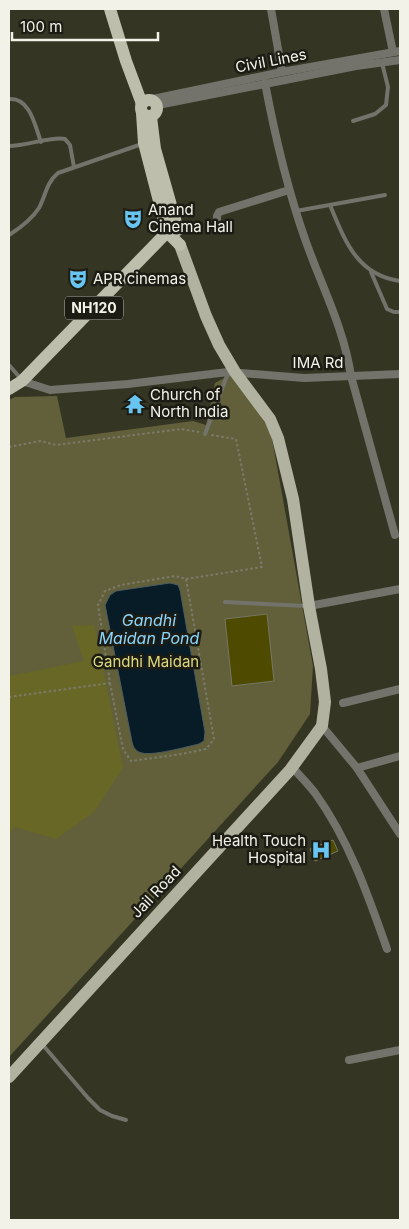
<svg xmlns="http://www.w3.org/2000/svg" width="409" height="1229" font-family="Inter,sans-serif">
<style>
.green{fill:#61603a}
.forest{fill:#696726}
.water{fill:#071c27;stroke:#4e5c61}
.building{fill:#4e4b01;stroke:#777765}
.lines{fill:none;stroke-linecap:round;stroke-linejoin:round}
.path{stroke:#7b7b6d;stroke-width:2;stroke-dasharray:2.5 2.5;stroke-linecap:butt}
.service{stroke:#73736b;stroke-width:4}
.minor{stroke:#73736b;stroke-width:8}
.primary{stroke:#b2b2a1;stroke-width:12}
.trunk{stroke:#bebeac;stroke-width:12}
.labels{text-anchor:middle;stroke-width:5;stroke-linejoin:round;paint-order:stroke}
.shield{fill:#1c1c14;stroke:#b2b2a8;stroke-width:1}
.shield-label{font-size:14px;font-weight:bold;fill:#f2f2e8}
.street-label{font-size:15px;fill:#f2f2e8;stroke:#1c1c14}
.poi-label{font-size:15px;fill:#f2f2e8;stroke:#1c1c14;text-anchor:start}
.park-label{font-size:15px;fill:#dcda7d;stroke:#1c1c14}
.water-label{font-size:16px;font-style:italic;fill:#8ad6fd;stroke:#1c1c14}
</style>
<rect width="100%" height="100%" fill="#353524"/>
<path class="green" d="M235,372L271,433L313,666L310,714L278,762L9,1057V400L15,397L57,396L66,438L193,421L206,425L215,383Z"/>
<path class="forest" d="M94,625L123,768L94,812L56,839L15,827L9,834V676L84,661L72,626Z"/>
<path class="water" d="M170,583L178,585L180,590L205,732L204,741L199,744C186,747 153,756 142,753C136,752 133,747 132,742L105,605L110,595L116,591Z"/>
<g class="building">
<path d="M267,614L274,681L232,686L225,619Z"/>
<path d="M333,840L338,851L315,861L310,849Z"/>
</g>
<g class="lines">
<g class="path">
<path d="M9,447L40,441L56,445L181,429L199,432"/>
<path d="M186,579L262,567L236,439L211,435"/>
<path d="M9,697L110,683L98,605L105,591L121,585L175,576L186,579L214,739L206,749L182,754L131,761L123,749L110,683"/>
</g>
<g class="service">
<path d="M9,99C30,97 35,126 41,142"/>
<path d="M353,121L375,114L386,105L388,87L382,63"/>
<path d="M9,146C26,146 52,136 65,139L70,145L74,167"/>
<path d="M330,205C345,241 357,275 400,281"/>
<path d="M296,211L385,195"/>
<path d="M9,235C20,228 32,219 39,208C46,195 46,183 58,173L142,144"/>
<path d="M371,272L387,309L394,312H400"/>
<path d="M9,365L21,379"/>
<path d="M205,434L228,373"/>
<path d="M225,602L306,606"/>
<path d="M42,1044L88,1098L100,1110L112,1116L126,1120"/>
</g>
<g class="minor">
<path d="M271,9L282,72"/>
<path d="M384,9L393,52"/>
<path d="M265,83C275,136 287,188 305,239C321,285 344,328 351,376L395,535"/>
<path d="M148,100L282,72L400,51"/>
<path d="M158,105L356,66L400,60"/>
<path d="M217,226V216L219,212L289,190"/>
<path d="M22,381L50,390L128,384L228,372L304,378L400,374"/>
<path d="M309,606L400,589"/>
<path d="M343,703L400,689"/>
<path d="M322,726L357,768L400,834"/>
<path d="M292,767C300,776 308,784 315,793C349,840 368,895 387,949"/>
<path d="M357,768L400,756"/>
<path d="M349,1060L400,1050"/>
</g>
<path class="primary" d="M9,1077L290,770L322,726L325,702L321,669L309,606L293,499L278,438L270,419L235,372L219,345L206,316L180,245"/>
<g class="trunk">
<path d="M110,9L126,61L142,104"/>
<circle cx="149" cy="108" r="8"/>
<path d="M142,113L144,143L167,232L180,245"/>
<path d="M151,117L155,149L178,230"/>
<path d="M9,389L22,381L176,223"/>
</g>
</g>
<defs>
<symbol id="theatre-bare" viewBox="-9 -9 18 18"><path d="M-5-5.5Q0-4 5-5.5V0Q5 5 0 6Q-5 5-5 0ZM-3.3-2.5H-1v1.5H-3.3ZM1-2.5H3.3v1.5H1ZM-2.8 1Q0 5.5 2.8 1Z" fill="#68c4f0" stroke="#1c1c14" stroke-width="2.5" paint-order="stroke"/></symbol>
<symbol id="temple-bare" viewBox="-9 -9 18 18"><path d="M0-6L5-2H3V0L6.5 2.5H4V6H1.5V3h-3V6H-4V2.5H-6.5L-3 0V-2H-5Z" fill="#68c4f0" stroke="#1c1c14" stroke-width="2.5" paint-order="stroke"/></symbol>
<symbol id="hospital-bare" viewBox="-9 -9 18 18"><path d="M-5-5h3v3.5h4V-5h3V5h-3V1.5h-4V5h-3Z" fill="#68c4f0" stroke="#1c1c14" stroke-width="2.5" paint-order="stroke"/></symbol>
</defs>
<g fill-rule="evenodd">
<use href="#theatre-bare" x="119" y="205" width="28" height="28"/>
<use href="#theatre-bare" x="64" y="265" width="28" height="28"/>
<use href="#temple-bare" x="121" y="390" width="28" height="28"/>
<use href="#hospital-bare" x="307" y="836" width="28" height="28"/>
</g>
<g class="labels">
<rect class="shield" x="65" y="296.5" width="58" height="23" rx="4"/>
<g class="shield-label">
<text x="94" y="313">NH120</text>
</g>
<g class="street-label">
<text transform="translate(271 61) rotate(-11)" y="5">Civil Lines</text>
<text x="318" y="368">IMA Rd</text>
<text transform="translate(156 892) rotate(-47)" y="5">Jail Road</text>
</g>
<g class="poi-label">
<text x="148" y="215">Anand<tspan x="148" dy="17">Cinema Hall</tspan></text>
<text x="93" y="284">APR cinemas</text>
<text x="150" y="400">Church of<tspan x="150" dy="17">North India</tspan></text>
<text x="306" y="846" text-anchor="end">Health Touch<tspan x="306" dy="17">Hospital</tspan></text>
</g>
<g class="park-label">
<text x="146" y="667">Gandhi Maidan</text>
</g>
<g class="water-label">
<text x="149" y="626">Gandhi<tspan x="149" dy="18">Maidan Pond</tspan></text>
</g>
</g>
<rect width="409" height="1229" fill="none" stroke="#f2f2e8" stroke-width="20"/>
<path d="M12 32v8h146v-8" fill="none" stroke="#f2f2e8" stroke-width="2.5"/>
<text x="20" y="32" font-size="15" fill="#f2f2e8" stroke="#1c1c14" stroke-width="4" paint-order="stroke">100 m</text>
</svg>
